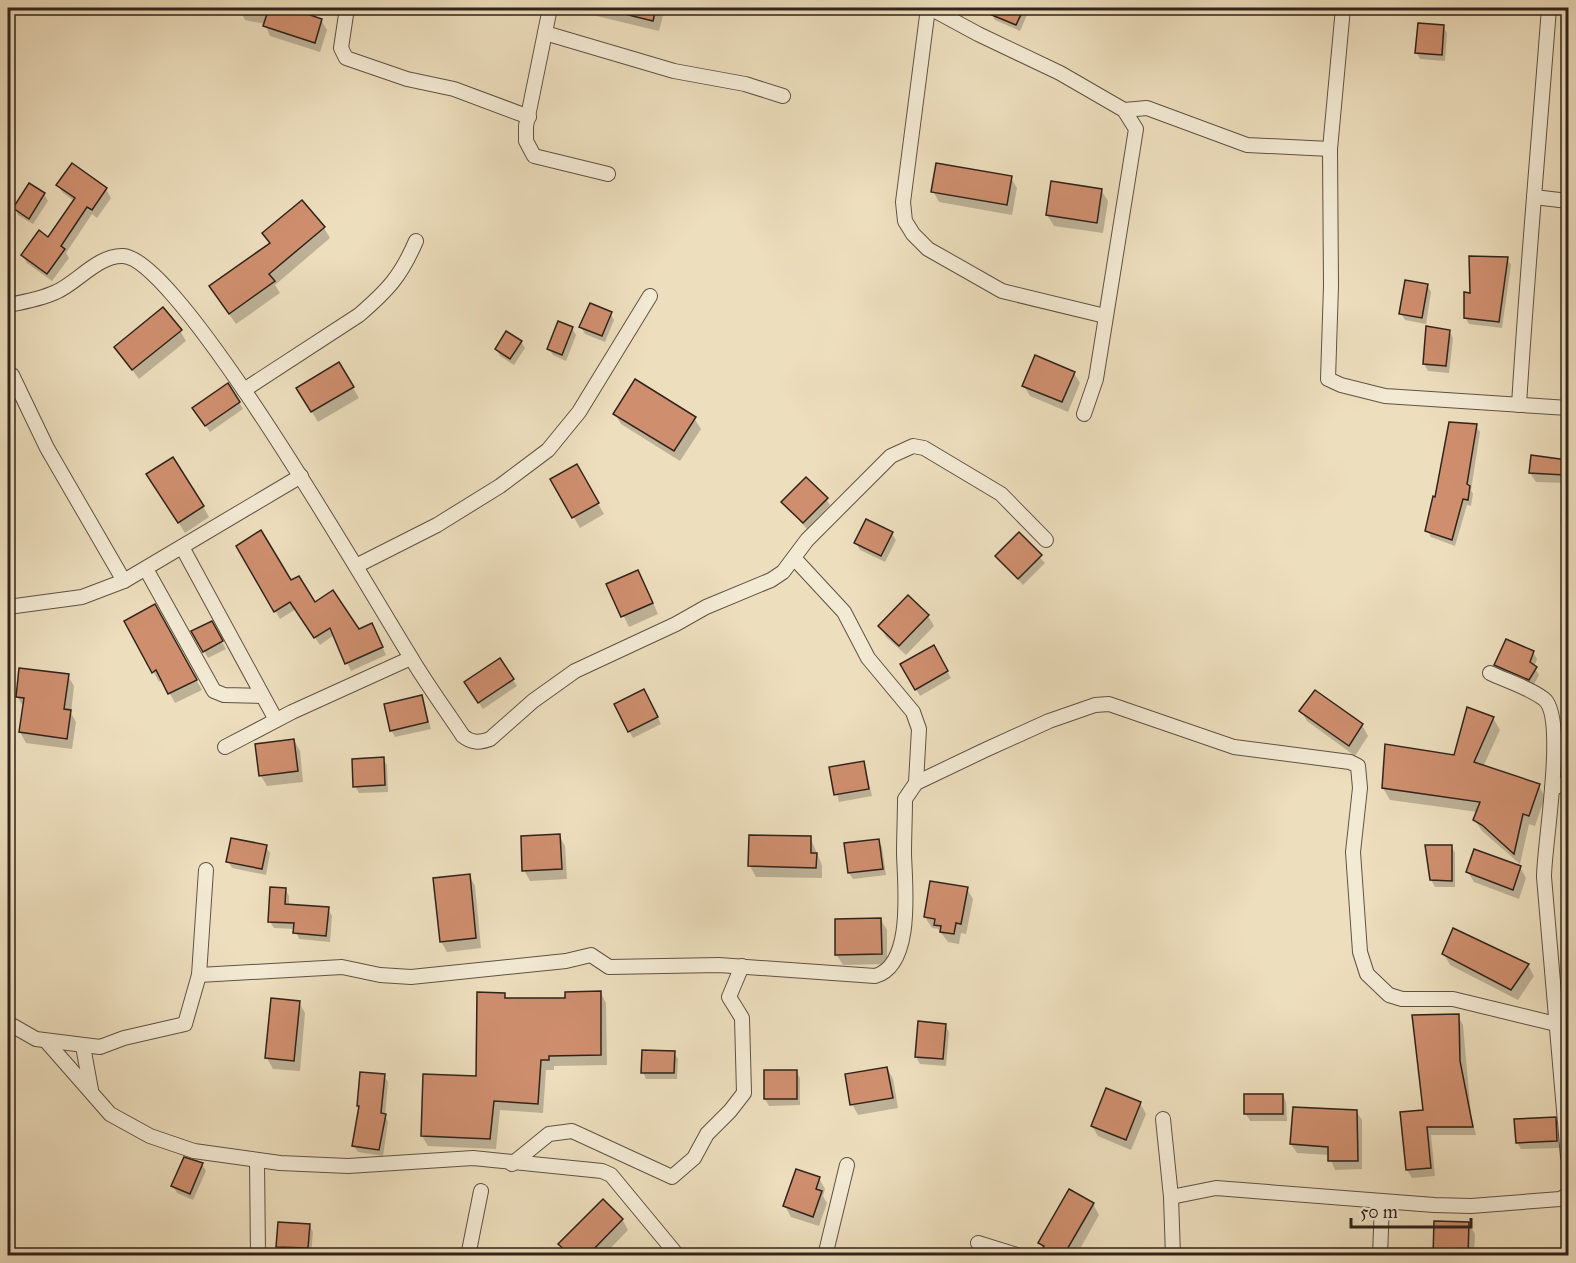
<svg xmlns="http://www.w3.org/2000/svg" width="1576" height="1263" font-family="'IM FELL Great Primer',serif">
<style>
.shadow{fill:#0003}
.building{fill:#cf8f6f;stroke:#30231a;stroke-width:1.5}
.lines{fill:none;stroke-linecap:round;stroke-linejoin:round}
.minor-casing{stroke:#5f5243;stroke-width:16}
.minor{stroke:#f3ead4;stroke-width:14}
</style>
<rect width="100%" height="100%" fill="#eddebd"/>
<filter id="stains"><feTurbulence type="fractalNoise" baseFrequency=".00333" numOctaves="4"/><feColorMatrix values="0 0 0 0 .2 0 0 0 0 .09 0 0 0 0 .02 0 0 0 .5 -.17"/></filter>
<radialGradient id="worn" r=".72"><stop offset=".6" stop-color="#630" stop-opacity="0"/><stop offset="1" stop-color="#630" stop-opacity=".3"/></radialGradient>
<g class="shadow">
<path d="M192,8H216L213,15Z"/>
<path d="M239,8H301L306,15L321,20L327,30L320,52L270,36L265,24L245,20Z"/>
<path d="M584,8H665L659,31L588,14Z"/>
<path d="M993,8H1030L1020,31L995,20L991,13Z"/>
<path d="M1443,27L1447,33L1445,61L1420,59L1416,52Z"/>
<path d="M72,165L106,189L111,198L97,218L92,214L66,253L69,258L52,281L27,263L22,255L49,239L74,201L63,193L58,185Z"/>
<path d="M1011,178L1017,188L1012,215L939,202L933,191Z"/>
<path d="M1101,190L1108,201L1103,233L1054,226L1047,215Z"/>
<path d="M44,194L48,201L33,224L18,215L15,208Z"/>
<path d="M324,228L330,238L275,285L280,293L236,324L217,297L270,245L264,234Z"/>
<path d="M1507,259L1511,265L1502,328L1469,324L1465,317L1472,295Z"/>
<path d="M1427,285L1431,292L1426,324L1405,320L1401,313Z"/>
<path d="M610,313L614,320L605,342L585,334L581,327Z"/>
<path d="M572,328L576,335L566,361L553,355L549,349Z"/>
<path d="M180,331L186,341L139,379L115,347Z"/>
<path d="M1449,331L1453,338L1449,373L1428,371L1424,364Z"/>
<path d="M521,342L525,348L514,365L500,356L496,349Z"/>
<path d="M339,364L359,398L318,422L298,389Z"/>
<path d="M1074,373L1080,383L1068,412L1030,396L1024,386Z"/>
<path d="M239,402L243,409L210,432L198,415Z"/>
<path d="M615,414L694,418L701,429L680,461L621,424Z"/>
<path d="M1476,426L1480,432L1471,490L1473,494L1471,506L1467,505L1455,546L1431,537L1427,530L1437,499Z"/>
<path d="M1532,457L1568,462V483L1536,482L1530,473Z"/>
<path d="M577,466L604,514L580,528L552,480Z"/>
<path d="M154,485L203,506L209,517L185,533Z"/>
<path d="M826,499L830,505L807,529L783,503Z"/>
<path d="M1560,519H1568V550L1565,545Z"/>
<path d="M892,534L896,540L885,562L860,550L856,543Z"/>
<path d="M1019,534L1045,563L1023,585L997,557Z"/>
<path d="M238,546L290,582L314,604L359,631L376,633L386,655L351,671L334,635L320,645L296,609L280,619Z"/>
<path d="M644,582L658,614L629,627L608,585Z"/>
<path d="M155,606L202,690L175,703L162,679L159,682L126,622Z"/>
<path d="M928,616L934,626L906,655L886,637L880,626Z"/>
<path d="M211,623L226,649L208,658L193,632Z"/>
<path d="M933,647L951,678L920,696L904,667Z"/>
<path d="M1533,652L1537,659L1534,667L1539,675L1533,686L1499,671L1495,665Z"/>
<path d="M500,660L517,686L483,709L469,689Z"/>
<path d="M68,676L74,686L71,713L76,722L72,749L26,743L20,732L24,708L17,696Z"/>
<path d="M422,697L431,729L395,737L391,730Z"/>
<path d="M648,697L661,724L633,738L629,731Z"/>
<path d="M1468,709L1493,718L1500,730L1483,767L1539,786L1545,797L1535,826L1529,824L1520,864L1482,831L1475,820L1478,812L1390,800L1383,788L1456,756Z"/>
<path d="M1301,711L1362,725L1368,736L1355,756L1307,721Z"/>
<path d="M294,740L300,751L303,782L267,786L261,776Z"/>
<path d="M383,759L387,765L388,792L359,793L355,786Z"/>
<path d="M864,763L872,796L839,802L831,769Z"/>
<path d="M559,835L565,846L567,879L530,881L524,870Z"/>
<path d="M751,836L810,837L822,865V878L756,877L750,866Z"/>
<path d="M878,840L882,847L886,875L853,879L849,873Z"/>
<path d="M1451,846L1455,853V887H1435L1431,880Z"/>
<path d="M266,847L270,853L266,875L232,868L228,861Z"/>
<path d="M1520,867L1526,878L1519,899L1474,882L1468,872Z"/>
<path d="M469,875L475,886L481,948L447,952L441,941Z"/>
<path d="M285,889L289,896V906L328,909L332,916L330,942L299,939L295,929L274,928L270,922Z"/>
<path d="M967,889L973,899L966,934L961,933L959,944L948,942L938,929L932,928L925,917Z"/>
<path d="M881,920L887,930V964L843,965L836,954Z"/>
<path d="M1444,954L1528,965L1534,976L1518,1000L1450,965Z"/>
<path d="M601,993L606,1003L607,1065L554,1066V1070H546L543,1113L500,1110L496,1149L428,1146L422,1136L478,1078L504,994L507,1000L567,999Z"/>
<path d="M299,1003L305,1013L300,1071L273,1069L267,1058Z"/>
<path d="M1458,1016L1463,1025L1471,1115L1476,1135H1431L1435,1176L1412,1178L1407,1170Z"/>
<path d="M945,1025L949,1032L946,1066L920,1064L916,1057Z"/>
<path d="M674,1053L678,1059L677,1079H646L643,1072Z"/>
<path d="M887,1068L893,1079L898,1108L858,1115L852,1104Z"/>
<path d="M796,1071L800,1078V1105L769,1106L765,1099Z"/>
<path d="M384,1076L388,1082L385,1116L388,1122L383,1156L358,1152L354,1146L360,1109L358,1106Z"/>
<path d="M1246,1095H1283L1286,1102L1287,1121H1250L1246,1114Z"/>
<path d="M1140,1103L1146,1114L1131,1150L1098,1136L1092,1126Z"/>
<path d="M1356,1111L1362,1120V1169L1335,1170L1329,1155L1297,1153L1291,1144Z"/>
<path d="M1555,1118L1559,1125L1560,1148L1521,1149L1517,1143Z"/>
<path d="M202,1164L206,1171L193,1200L177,1193L173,1186Z"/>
<path d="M819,1178L825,1189L823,1196L827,1203L819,1226L791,1217L785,1206Z"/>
<path d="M1093,1204L1099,1215L1076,1256H1047L1040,1243Z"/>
<path d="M622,1219L628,1230L603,1256H567L560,1244Z"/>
<path d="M1469,1224L1475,1234L1474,1256H1435Z"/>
<path d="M309,1225L313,1232L311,1255L282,1253L278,1246Z"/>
</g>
<g class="building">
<path d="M269,8H299L298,11L322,19L315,43L263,26Z"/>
<path d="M616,8H656L653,21L616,12Z"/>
<path d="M975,8H1024L1016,25Z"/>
<path d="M1418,23L1444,25L1442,55L1415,53Z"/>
<path d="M72,163L107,188L92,210L87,207L61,246L65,249L47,274L21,255L39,230L48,237L75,198L56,185Z"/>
<path d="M936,163L1012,176L1007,205L931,192Z"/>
<path d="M1051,181L1102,189L1097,223L1046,215Z"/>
<path d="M29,183L45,193L29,219L13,208Z"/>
<path d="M302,200L325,227L269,274L275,281L229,314L209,286L270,243L262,233Z"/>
<path d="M1469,256L1508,257L1499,322L1464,318V292L1470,293Z"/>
<path d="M1405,280L1428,284L1422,318L1399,314Z"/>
<path d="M590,303L612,312L602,336L579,327Z"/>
<path d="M163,307L182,330L132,370L114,347Z"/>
<path d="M558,321L573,327L562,355L547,349Z"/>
<path d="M1426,326L1450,330L1446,366L1423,364Z"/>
<path d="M506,331L522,341L510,359L495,349Z"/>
<path d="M1035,355L1075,372L1062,402L1022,386Z"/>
<path d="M339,362L354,387L311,412L296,388Z"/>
<path d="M635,379L696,417L674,451L613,414Z"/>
<path d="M228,383L240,402L205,426L192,408Z"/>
<path d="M1449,422L1477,424L1467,484L1470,486L1468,500L1463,499L1452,540L1425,531L1433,496L1435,497Z"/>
<path d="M1531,455L1567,460L1564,475L1529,473Z"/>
<path d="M173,457L204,506L178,523L146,474Z"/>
<path d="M577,464L599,503L572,518L550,479Z"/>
<path d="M806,477L828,498L803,523L781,502Z"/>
<path d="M866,519L893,532L881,556L854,543Z"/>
<path d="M261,530L291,580L299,576L315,602L333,590L359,629L372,623L383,647L345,664L330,628L314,638L290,602L274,612L236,546Z"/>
<path d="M1019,532L1042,555L1018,579L995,556Z"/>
<path d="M638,570L653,603L621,617L606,584Z"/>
<path d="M908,595L929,615L899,646L878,626Z"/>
<path d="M155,604L197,680L168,694L156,670L152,673L124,621Z"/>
<path d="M212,621L223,641L203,652L191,631Z"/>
<path d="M1506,639L1534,651L1530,662L1537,667L1529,680L1494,665Z"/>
<path d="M934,645L948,671L915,690L900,664Z"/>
<path d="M500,658L514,679L478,703L464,682Z"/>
<path d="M19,668L69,674L64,709L71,710L67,739L19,732L24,698L16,697Z"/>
<path d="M644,689L658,717L628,732L614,704Z"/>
<path d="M1315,690L1363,724L1349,746L1299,711Z"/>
<path d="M422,695L428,722L390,731L384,704Z"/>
<path d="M1467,707L1494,717L1474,762L1540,784L1529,816L1523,814L1514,854L1482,825L1473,820L1480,802L1382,788L1385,744L1454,755Z"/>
<path d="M294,739L298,771L259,776L255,744Z"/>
<path d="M384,757L385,785L353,787L352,759Z"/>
<path d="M864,761L869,789L834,795L829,767Z"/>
<path d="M560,834L562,869L522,871L521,836Z"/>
<path d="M749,835L811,836V853H817L816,868L748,866Z"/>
<path d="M231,838L267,845L262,869L226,862Z"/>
<path d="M879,839L883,869L848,873L844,843Z"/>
<path d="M1425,845H1452V881L1430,880Z"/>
<path d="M1474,849L1521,866L1513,890L1466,872Z"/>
<path d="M470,874L476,938L440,942L433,878Z"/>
<path d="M930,881L968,887L961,924L956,923L954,934L940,932L941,926L934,925L935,919L924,917Z"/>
<path d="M270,887L286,888L285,904L329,907L326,936L293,933L294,923L268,922Z"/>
<path d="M881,918L882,954L835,955V919Z"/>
<path d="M1453,928L1529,964L1511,990L1442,954Z"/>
<path d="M601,991V1055L549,1056V1060H541L538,1104L494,1101L490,1139L421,1136L423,1074L476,1076L477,992L505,993V998H565V992Z"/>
<path d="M271,998L300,1001L294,1061L265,1058Z"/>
<path d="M1459,1014L1460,1061L1473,1127H1427L1431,1168L1406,1170L1400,1112L1423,1110L1412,1015Z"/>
<path d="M918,1021L946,1024L943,1059L915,1057Z"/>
<path d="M642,1050L675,1051L674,1073H641Z"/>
<path d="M887,1067L893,1098L850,1105L845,1074Z"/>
<rect x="764" y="1070" width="33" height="29"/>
<path d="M360,1072L385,1074L381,1113L386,1114L379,1150L352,1146L359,1106H357Z"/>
<path d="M1106,1088L1141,1102L1126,1140L1091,1126Z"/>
<rect x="1244" y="1094" width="39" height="20"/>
<path d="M1293,1107L1357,1110L1358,1161H1328V1147L1290,1144Z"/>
<path d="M1556,1117L1557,1141L1516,1143L1514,1119Z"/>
<path d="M184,1157L203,1163L190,1194L171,1186Z"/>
<path d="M796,1169L820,1177L816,1189L822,1191L813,1217L783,1206Z"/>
<path d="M1069,1189L1094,1203L1065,1253L1061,1251L1058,1256H1052L1042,1250L1044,1246L1038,1243Z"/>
<path d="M603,1199L623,1219L587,1256H571L558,1244Z"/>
<path d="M1434,1221L1469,1222L1468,1256H1433Z"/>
<path d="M278,1222L310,1224L308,1248L276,1247Z"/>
</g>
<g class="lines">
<defs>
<g id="minor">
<path d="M347,8L341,48L346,58L407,79L454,89L529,117"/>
<path d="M550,8L526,126V141L534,156L608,174"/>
<path d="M928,8L903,202L905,221L913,234L928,249L1002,291L1105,316"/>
<path d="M930,8L978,34L1060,73L1124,110L1136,129L1096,379L1084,414"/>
<path d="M1343,8L1330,149L1331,286L1328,379L1341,385L1385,396L1568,408"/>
<path d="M545,33L674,71L745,84L783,96"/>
<path d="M1124,110L1147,108L1247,145L1330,149"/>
<path d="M1534,197L1568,201"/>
<path d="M8,305C24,302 41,299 56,292C77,283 98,255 123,256C179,258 373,597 410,656C426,683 445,709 463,736C472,743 479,743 490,739L533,701L575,671L676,624L706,607L771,580L783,572L807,540L891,456L913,446L924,448L1001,494L1046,540"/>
<path d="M12,375L47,448L124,581"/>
<path d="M244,390L359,315C388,290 401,276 416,241"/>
<path d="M1519,405C1527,272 1539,140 1549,8"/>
<path d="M182,547L276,720"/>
<path d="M794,558L844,612L868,658L913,712L919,729L916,783"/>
<path d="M356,566L437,525L500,486L548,450L579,412L650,296"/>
<path d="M146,569L214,691L224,695L262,696"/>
<path d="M8,607L82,597L124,581L301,476"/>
<path d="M1490,673C1507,681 1530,688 1544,699C1567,717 1544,844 1544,877L1568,1157"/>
<path d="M225,747L292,712L411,658"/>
<path d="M1552,788L1568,783"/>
<path d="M199,975L342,967L380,975L411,977L566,961L591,955L609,967L719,965L875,976C914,966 905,886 904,854C904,836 905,817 905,799L916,783L985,750L1049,721L1095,705L1109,704L1234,747L1350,762L1358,766L1360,788L1353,852L1360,952L1367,974L1389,995L1402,999H1453L1556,1024"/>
<path d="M8,1023L36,1039L100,1047L124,1038L185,1024L199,975L206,870"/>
<path d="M46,1041L110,1114L150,1136L194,1151L280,1163L348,1166L473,1158L602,1171L611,1175L678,1256"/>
<path d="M83,1046L91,1090"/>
<path d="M1163,1119L1171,1197L1173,1256"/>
<path d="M257,1161L258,1256"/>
<path d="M512,1164L549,1134L572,1131L672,1177L694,1158L707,1134L730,1111L744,1093L742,1018L729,997L742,966"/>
<path d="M1171,1197L1216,1188L1434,1205L1471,1206L1560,1199L1568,1195"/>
<path d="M978,1243L1020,1256"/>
<path d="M468,1256L481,1191"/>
<path d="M825,1256L847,1165"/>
<path d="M1380,1256L1382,1203"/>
</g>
</defs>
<use href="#minor" class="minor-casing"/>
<use href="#minor" class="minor"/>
</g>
<rect width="1576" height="1263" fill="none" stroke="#eddebd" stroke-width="30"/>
<rect x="9" y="9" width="1558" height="1245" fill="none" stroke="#30231a" stroke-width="3"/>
<rect x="15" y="15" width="1546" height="1233" fill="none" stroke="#30231a" stroke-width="1.5"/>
<path d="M1351 1218v9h120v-9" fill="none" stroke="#30231a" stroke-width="3"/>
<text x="1360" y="1218" font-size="18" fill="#30231a" stroke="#f3ead4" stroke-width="4.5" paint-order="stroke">50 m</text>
<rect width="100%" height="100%" filter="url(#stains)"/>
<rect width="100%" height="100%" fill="url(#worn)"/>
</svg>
